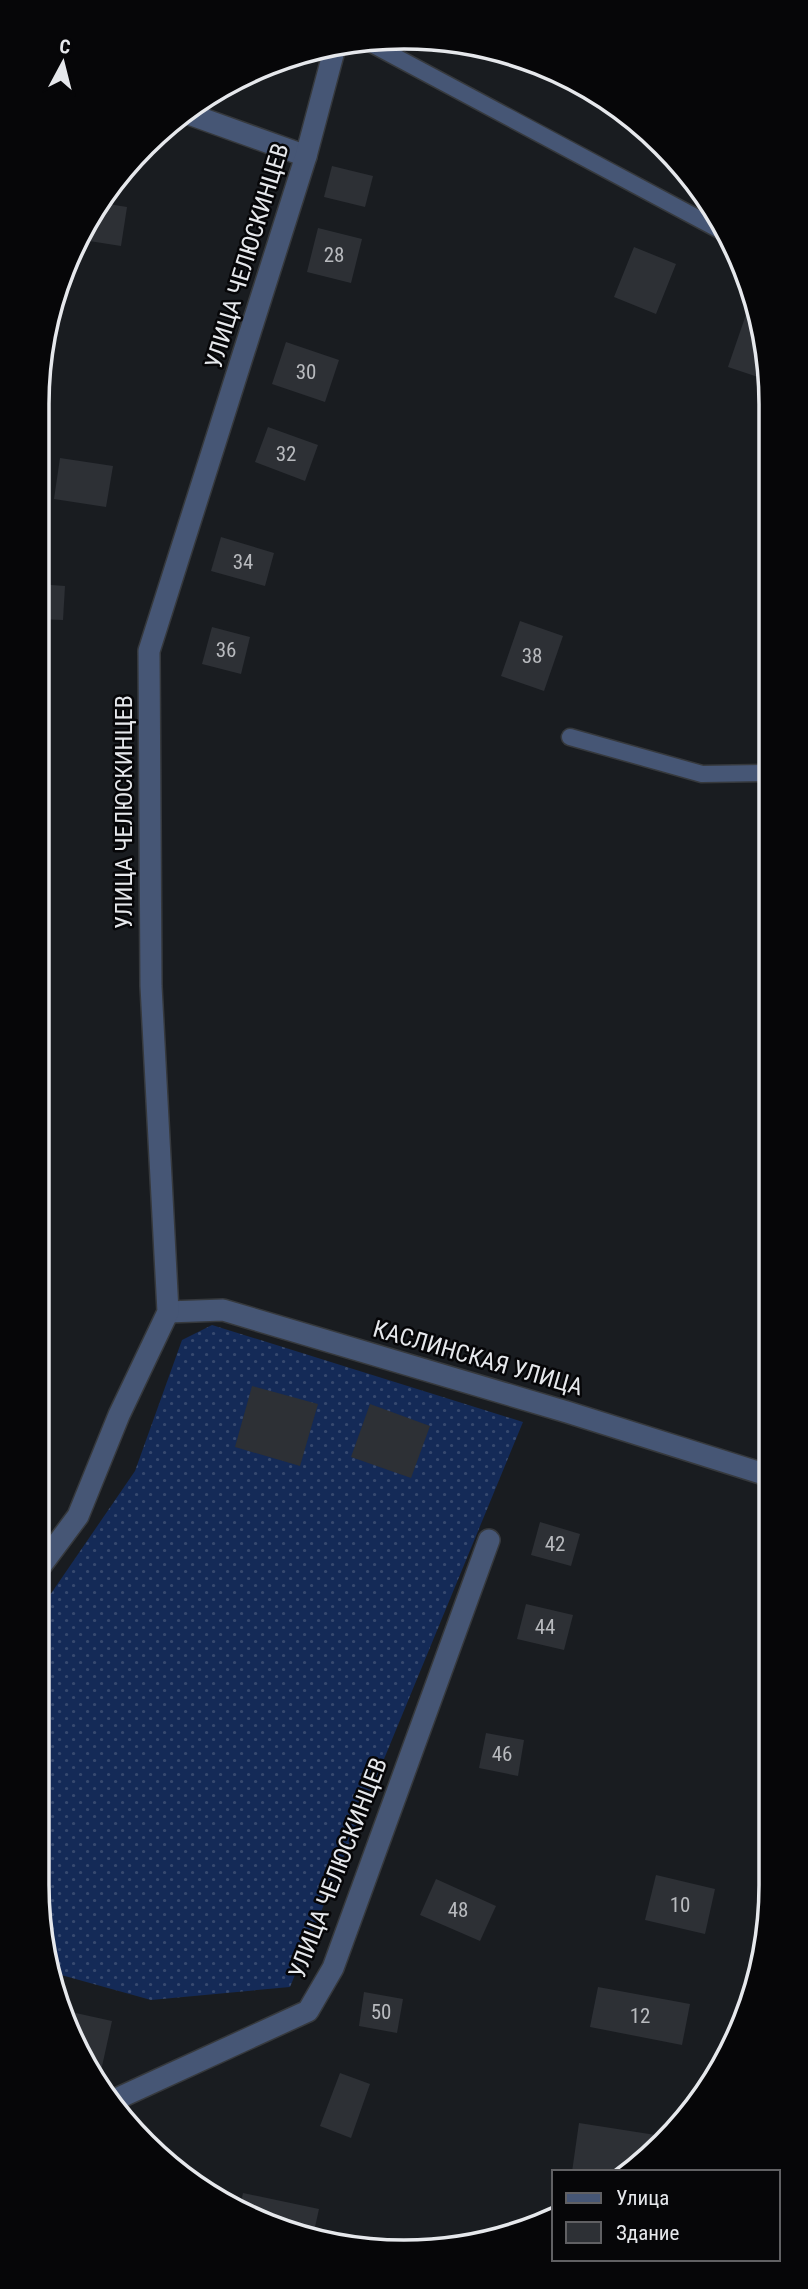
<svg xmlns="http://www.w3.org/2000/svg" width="808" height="2289" font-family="'Roboto Condensed',sans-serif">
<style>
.grass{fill:url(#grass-dots)}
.building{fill:#2d3035}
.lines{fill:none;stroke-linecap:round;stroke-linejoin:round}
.lane-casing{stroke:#36393d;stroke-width:19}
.street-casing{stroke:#36393d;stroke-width:24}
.lane{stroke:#465675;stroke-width:16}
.street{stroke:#465675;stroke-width:21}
.labels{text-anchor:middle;stroke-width:5;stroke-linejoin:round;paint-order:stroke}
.number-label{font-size:21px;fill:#b8babe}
.street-label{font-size:24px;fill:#e6e8ec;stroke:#060608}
.rim{fill:none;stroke:#e6e8ec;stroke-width:3.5}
</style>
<defs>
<pattern id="grass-dots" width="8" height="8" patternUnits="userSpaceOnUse" patternTransform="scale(1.75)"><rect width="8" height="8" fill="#142a57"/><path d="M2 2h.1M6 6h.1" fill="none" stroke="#36496f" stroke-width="1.8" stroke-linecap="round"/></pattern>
</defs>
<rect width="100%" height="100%" fill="#191c20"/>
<path class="grass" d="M212,1325L523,1422L290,1987L151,2000L54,1973L37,1885V1614L135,1471L182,1340Z"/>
<g class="building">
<path d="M332,166L373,176L365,207L324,197Z"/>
<path d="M102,203L127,207L121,246L83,240Z"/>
<path d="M318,228L362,239L351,283L307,272Z"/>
<path d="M634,247L676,264L656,314L614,297Z"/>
<path d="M751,300L768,356V366L764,379L728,367Z"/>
<path d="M286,342L339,360L325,402L272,384Z"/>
<path d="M268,427L318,445L305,481L255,462Z"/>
<path d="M60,458L113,466L106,507L54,499Z"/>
<path d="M221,537L274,553L265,586L211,571Z"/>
<path d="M37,584L65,586L63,620L37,619Z"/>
<path d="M520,621L563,636L544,691L501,676Z"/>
<path d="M212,627L250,637L241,674L202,664Z"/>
<path d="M252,1386L318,1404L300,1466L235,1447Z"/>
<path d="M370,1404L430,1426L411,1478L351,1457Z"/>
<path d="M540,1522L580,1534L571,1566L531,1555Z"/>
<path d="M526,1604L573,1615L564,1650L517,1639Z"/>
<path d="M486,1733L524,1740L518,1776L479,1768Z"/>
<path d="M656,1875L715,1889L705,1934L645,1920Z"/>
<path d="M436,1879L496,1906L480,1941L420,1915Z"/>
<path d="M598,1987L690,2004L682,2045L590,2027Z"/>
<path d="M364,1992L403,1999L397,2033L359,2026Z"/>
<path d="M62,2010L112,2021L99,2080L65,2025Z"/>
<path d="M340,2073L370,2084L351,2138L320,2126Z"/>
<path d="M579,2123L662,2136L627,2172H572Z"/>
<path d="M243,2193L319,2209L313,2236L241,2214L239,2212Z"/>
</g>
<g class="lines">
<defs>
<g id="lane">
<path d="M364,40L729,235"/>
<path d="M570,737L702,774L769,773"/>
</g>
<g id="street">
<path d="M189,114L306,156"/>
<path d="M168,1312L223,1310L567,1412L770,1476"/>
<path d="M37,1571L78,1516L119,1415L168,1312L151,986L149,651L306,156L335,47"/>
<path d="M112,2101L308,2011L333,1968L489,1540"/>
</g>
</defs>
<use href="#lane" class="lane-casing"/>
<use href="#street" class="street-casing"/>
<use href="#lane" class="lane"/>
<use href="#street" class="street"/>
</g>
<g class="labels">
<g class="number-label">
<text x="334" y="262">28</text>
<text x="306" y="379">30</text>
<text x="286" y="461">32</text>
<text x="243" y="569">34</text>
<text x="226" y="657">36</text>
<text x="532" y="663">38</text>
<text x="555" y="1551">42</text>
<text x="545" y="1634">44</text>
<text x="502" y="1761">46</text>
<text x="680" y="1912">10</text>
<text x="458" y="1917">48</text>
<text x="381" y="2019">50</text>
<text x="640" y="2023">12</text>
</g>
<g class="street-label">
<text transform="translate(247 256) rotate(-73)" y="8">УЛИЦА ЧЕЛЮСКИНЦЕВ</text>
<text transform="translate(124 812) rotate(-90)" y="8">УЛИЦА ЧЕЛЮСКИНЦЕВ</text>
<text transform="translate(478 1358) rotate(16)" y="8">КАСЛИНСКАЯ УЛИЦА</text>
<text transform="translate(338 1868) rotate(-69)" y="8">УЛИЦА ЧЕЛЮСКИНЦЕВ</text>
</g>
</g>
<path d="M0 0H808V2289H0ZM404 49H404A355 355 0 0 1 759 404V1885A355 355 0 0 1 404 2240H404A355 355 0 0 1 49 1885V404A355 355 0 0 1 404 49Z" fill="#060608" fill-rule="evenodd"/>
<path class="rim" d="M404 49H404A355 355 0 0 1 759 404V1885A355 355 0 0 1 404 2240H404A355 355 0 0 1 49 1885V404A355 355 0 0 1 404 49Z"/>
<rect x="552" y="2170" width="228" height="91" fill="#060608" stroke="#606063" stroke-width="2"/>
<rect x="566" y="2193" width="35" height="10" fill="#465675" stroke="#606063" stroke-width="2"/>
<text x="616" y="2205" font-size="21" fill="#e6e8ec">Улица</text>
<rect x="566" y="2222" width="35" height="21" fill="#2d3035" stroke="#606063" stroke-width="2"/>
<text x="616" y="2240" font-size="21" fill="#e6e8ec">Здание</text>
<g transform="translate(63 63) rotate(7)" stroke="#060608" stroke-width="5" paint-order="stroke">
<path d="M0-5L12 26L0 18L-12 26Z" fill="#e6e8ec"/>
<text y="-10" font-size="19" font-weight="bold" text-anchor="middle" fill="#e6e8ec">С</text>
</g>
</svg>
